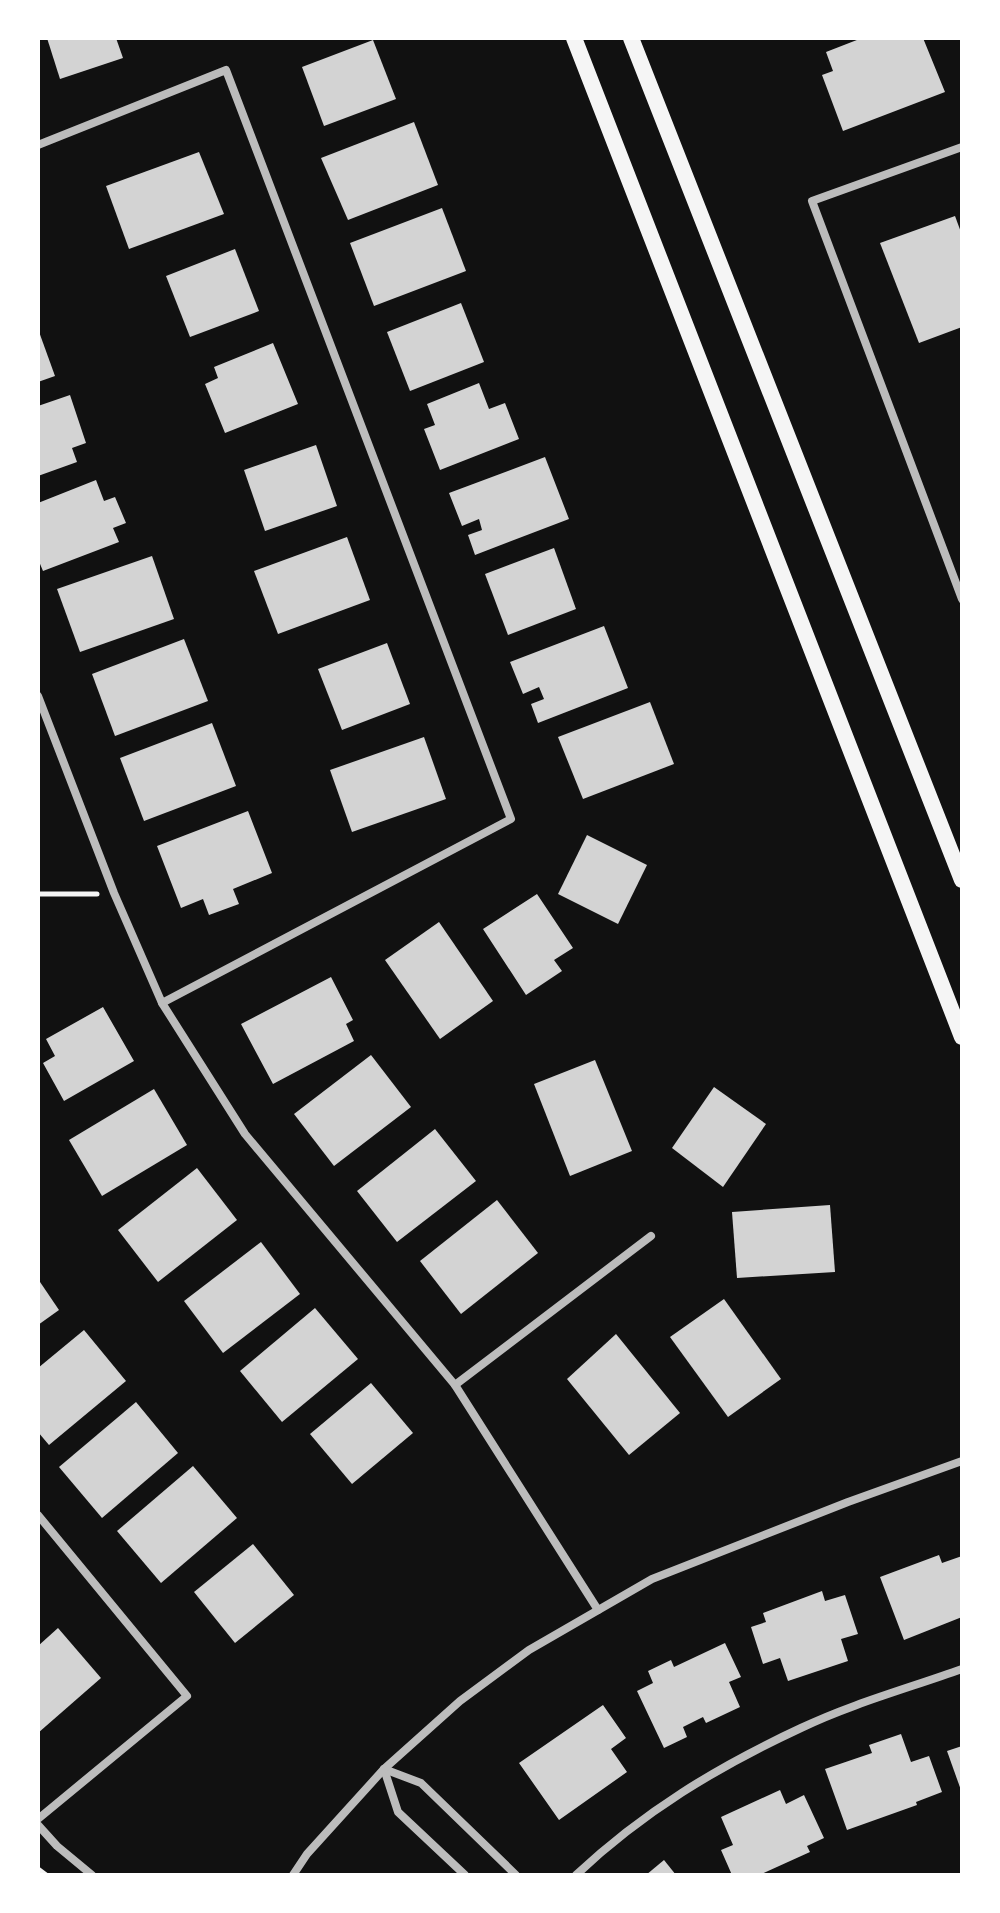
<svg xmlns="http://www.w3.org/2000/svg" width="1000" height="1913" font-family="'Alegreya Sans',sans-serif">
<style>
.building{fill:#d3d3d3}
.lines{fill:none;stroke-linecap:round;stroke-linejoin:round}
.path{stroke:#f5f5f5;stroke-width:5}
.minor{stroke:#bcbcbc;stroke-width:8}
.secondary{stroke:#f5f5f5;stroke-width:16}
</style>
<rect width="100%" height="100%" fill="#111"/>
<g class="building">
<path d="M47,38H116L123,58L60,79Z"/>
<path d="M862,38H923L945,92L843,131L822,75L833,71L826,52Z"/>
<path d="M373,40L396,99L324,126L302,67Z"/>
<path d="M414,122L438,185L348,220L321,158Z"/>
<path d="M199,152L224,214L129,249L106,186Z"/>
<path d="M442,208L466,271L374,306L350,243Z"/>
<path d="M955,216L962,235V327L919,343L880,243Z"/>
<path d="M235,249L259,311L190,337L166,276Z"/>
<path d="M461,303L484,362L410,391L387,332Z"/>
<path d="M38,329L55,376L38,382Z"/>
<path d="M273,343L298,404L225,433L205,384L218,378L214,367Z"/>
<path d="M479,383L489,409L505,403L519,439L440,470L424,429L435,425L427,404Z"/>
<path d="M70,395L86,443L72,448L77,462L38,476V406Z"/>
<path d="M316,445L337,506L265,531L244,470Z"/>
<path d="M545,457L569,519L475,555L468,535L482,530L479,519L462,526L449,493Z"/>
<path d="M96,480L104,501L115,497L126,523L113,528L119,542L43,571L38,559V503Z"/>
<path d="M347,537L370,600L278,634L254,571Z"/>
<path d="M554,548L576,609L508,635L485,574Z"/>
<path d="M152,556L174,619L80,652L57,589Z"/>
<path d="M604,626L628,688L538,723L531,704L544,699L539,687L523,694L510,662Z"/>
<path d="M184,639L208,701L115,736L92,674Z"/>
<path d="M387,643L410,704L342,730L318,669Z"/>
<path d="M650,702L674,764L583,799L558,737Z"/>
<path d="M212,723L236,786L144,821L120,758Z"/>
<path d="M424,737L446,799L352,832L330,770Z"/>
<path d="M248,811L272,873L233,889L239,904L209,915L203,899L181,908L157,846Z"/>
<path d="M587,835L647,865L618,924L558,894Z"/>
<path d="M537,894L573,948L554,960L562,971L526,995L483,929Z"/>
<path d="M439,922L493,1001L440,1039L385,960Z"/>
<path d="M331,977L353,1020L346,1024L354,1041L273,1084L241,1024Z"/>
<path d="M103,1007L134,1061L64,1101L43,1063L55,1056L46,1039Z"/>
<path d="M371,1055L411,1107L334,1166L294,1114Z"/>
<path d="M595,1060L632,1151L570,1176L534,1084Z"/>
<path d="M714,1087L766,1124L723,1187L672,1148Z"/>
<path d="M154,1089L187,1145L102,1196L69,1140Z"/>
<path d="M435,1129L476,1181L397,1242L357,1191Z"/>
<path d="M197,1168L237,1220L158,1282L118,1230Z"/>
<path d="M497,1200L538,1253L461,1314L420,1261Z"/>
<path d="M830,1205L835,1272L737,1278L732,1212Z"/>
<path d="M261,1242L300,1294L223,1353L184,1301Z"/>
<path d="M38,1279L59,1310L38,1325Z"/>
<path d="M724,1299L781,1379L728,1417L670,1337Z"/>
<path d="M315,1308L358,1359L282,1422L240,1371Z"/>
<path d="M84,1330L126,1381L49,1445L38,1432V1368Z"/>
<path d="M616,1334L680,1413L629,1455L567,1379Z"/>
<path d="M371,1383L413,1433L352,1484L310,1434Z"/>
<path d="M136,1402L178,1453L102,1518L59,1467Z"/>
<path d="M193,1466L237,1518L161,1583L117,1531Z"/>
<path d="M253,1544L294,1595L235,1643L194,1592Z"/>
<path d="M939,1555L942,1563L962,1556V1617L904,1640L880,1577Z"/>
<path d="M822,1591L825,1601L845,1595L858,1634L841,1639L848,1661L788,1681L780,1658L763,1664L751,1627L766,1622L763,1613Z"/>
<path d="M58,1628L101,1678L38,1733V1646Z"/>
<path d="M725,1643L741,1677L729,1682L740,1707L706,1723L703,1717L683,1727L687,1737L664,1748L637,1691L653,1683L648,1671L671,1660L674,1667Z"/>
<path d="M603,1705L626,1738L611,1749L627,1772L559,1820L519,1763Z"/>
<path d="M901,1734L911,1762L929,1756L942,1792L916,1802L917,1805L847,1830L825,1769L872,1753L869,1745Z"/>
<path d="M962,1746V1793L947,1751Z"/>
<path d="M780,1790L786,1804L804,1795L824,1838L807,1846L810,1852L759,1875H732L721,1850L733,1845L721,1817Z"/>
<path d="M664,1860L676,1875H646Z"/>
</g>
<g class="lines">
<g class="path">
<path d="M38,894H97"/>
<path d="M38,1869L46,1875"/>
</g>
<g class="minor">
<path d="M38,145L226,70L511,819L162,1003"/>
<path d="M962,147L812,201L962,599"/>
<path d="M38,696L114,893L162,1003L245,1134L455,1385L598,1610"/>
<path d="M455,1385L651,1236"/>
<path d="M38,1515L187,1696L38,1819"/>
<path d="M384,1769L421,1783L516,1875"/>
<path d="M384,1769L398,1812L465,1875"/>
<path d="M38,1825L57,1846L92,1875"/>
<path d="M293,1875L307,1854L384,1769L460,1701L529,1650L652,1579L848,1502L962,1461"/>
<path d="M576,1875C643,1812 717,1767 801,1728C851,1704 909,1688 962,1669"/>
</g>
<g class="secondary">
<path d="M574,38L962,1037"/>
<path d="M631,38L962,880"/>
</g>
</g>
<rect width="1000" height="1913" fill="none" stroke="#ffffff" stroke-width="80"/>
</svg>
